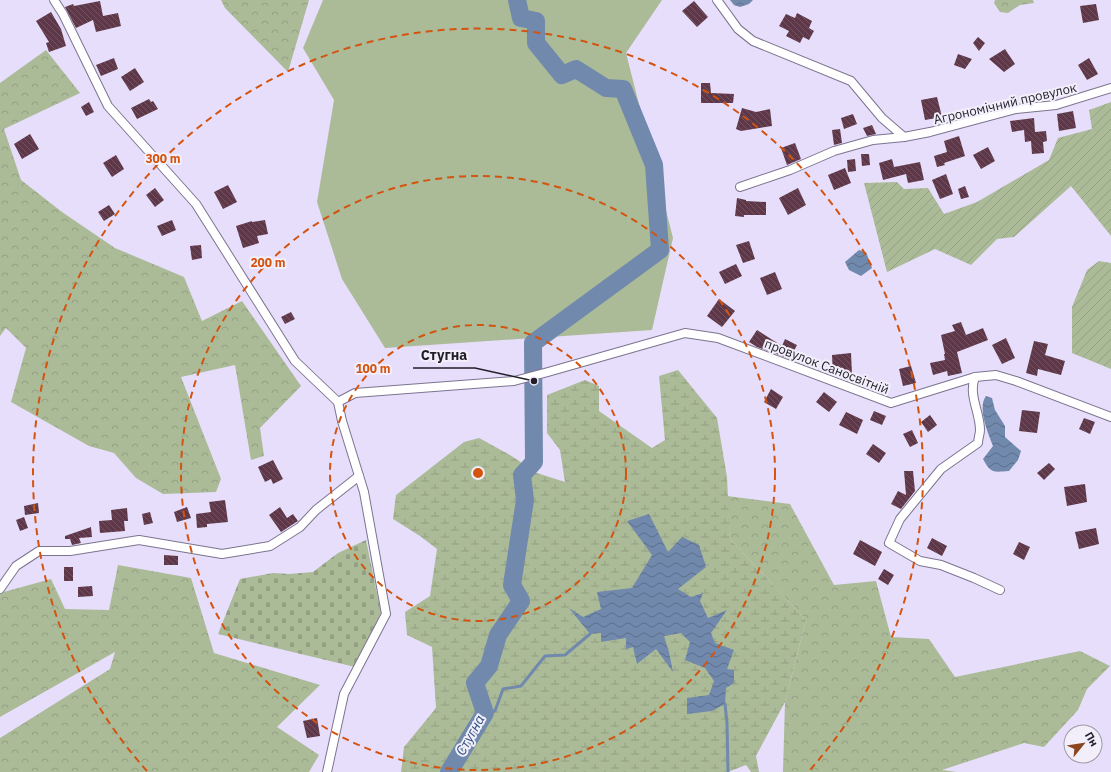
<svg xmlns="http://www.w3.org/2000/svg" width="1111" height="772" font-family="'IBM Plex Sans',sans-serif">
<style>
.green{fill:#abbb98}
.forest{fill:url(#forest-crowns)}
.wetland{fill:url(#wetland-marsh)}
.cemetery{fill:url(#cemetery-stones)}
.garden{fill:url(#garden-furrows)}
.water{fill:url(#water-waves)}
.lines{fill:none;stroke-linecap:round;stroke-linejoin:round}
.stream{stroke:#7189ac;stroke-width:3}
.river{stroke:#7189ac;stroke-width:18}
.building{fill:url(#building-back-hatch)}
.minor-casing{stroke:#7c748f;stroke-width:10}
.minor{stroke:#fff;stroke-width:8}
.ring{fill:none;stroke:#d4530f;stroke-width:2;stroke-dasharray:7 5}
.labels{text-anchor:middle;stroke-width:4;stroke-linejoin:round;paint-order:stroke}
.street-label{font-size:13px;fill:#211e29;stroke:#f2effb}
.water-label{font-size:14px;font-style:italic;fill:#2b4c7c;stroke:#f2effb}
.centre{fill:#d4530f;stroke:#f2effb;stroke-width:2}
.ring-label{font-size:12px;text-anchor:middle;font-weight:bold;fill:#d4530f;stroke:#f2effb;stroke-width:4;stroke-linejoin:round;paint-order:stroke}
.leader{fill:none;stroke:#211e29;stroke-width:1.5}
.callout-dot{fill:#211e29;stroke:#f2effb;stroke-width:1.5}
.callout-label{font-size:14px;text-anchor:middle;font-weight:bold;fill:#211e29;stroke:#f2effb;stroke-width:4;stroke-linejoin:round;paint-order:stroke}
</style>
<defs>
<pattern id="forest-crowns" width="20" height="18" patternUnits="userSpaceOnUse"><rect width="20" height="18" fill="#abbb98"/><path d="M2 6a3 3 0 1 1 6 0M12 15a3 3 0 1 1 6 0" fill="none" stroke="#93a083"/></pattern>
<pattern id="wetland-marsh" width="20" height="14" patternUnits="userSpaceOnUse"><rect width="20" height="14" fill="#abbb98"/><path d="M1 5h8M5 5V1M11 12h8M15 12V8" fill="none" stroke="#93a083"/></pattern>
<pattern id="cemetery-stones" width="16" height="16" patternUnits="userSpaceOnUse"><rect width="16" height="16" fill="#abbb98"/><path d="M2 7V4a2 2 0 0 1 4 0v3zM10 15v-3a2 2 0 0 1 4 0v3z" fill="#93a083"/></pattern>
<pattern id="garden-furrows" width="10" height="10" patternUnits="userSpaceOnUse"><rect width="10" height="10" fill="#abbb98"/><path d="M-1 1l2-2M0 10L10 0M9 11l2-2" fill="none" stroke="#93a083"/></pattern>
<pattern id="water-waves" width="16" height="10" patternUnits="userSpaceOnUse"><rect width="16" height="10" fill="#7189ac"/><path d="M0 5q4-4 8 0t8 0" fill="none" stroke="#5c6f8c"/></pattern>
<pattern id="building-back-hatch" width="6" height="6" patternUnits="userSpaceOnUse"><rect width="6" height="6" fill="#5e3848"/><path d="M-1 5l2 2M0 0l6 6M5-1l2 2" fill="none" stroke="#715260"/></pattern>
</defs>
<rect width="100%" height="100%" fill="#e7defc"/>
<path class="green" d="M323,0H662L626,53L673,238L652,330L385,348L342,279L317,202L334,100L303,48Z"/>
<g class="forest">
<path d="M221,0H309L288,72L225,8Z"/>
<path d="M995,0H1033L1034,3L1020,5L1008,13L1000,12L994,3Z"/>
<path d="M46,50L80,93L4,129L21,180L62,212L115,248L184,277L202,321L242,301L301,386L260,428L264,456L251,460L235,365L181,377L221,479L216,492L163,494L136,478L114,453L89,446L11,402L26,348L6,328L0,336V83Z"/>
<path d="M727,496L790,504L834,585L876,581L891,637L929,639L955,677L1080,651L1110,666L1087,689L1078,710L1044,747L1024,743L942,770L957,772H783L785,702L806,620L730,539Z"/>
<path d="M118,565L191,578L214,653L320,685L277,727L319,755L309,772H0V738L110,669L115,652L0,717V593L51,579L65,609L109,610Z"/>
</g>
<path class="wetland" d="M678,370L717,418L727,477L730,539L806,620L785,702L756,756L759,772H751L746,765L728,772H401L404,747L436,708L432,647L407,635L405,612L430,596L437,549L420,536L393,519L396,495L464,442L479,438L510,455L537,473L565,482L560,450L547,433V395L585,380L599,386V411L652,448L665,440L659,376Z"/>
<path class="cemetery" d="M366,540L381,613L355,667L218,634L240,579L273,573L289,574L313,572L338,553Z"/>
<g class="garden">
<path d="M1111,102V236L1071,186L1014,237L997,239L971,265L935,249L887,272L864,183L897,182L904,189L928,188L944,214L977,202L1049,160L1058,138L1092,129L1089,110Z"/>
<path d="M1099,261L1111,263V369L1072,353V307L1087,270Z"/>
</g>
<g class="water">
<path d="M730,0H753L749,4L740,7L734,5Z"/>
<path d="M859,250L866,252L872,268L861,276L849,270L845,262Z"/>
<path d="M986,396L992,398L995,410L1005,426V437L1021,451L1018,460L1009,471C994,472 991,474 983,459L993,446C988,433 977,408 986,396Z"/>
<path d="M649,514L668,552L682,537L699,545L706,567L678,589L691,597L703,593L700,601L708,618L727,610L711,633L715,643L734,650L727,669L734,670V683L726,688L725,704L712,711L687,714V698L709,695L714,681L705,668L685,660L690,642L681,633L664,636L669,652L673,672L656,649L637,664L633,647L626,649V638L601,642V633L590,634L569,608L583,617L601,609L597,592L632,588L652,555L627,521Z"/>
</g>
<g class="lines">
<g class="stream">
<path d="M725,704L727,723L728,772"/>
<path d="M485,713L495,711L503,689L521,686L545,656L565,655L590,634"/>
</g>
<path class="river" d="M449,772L485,713L475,683L489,666L498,635L521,601L512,585L525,500L522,475L534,462L533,343L660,250L654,165L623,89L606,88L576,69L562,75L536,43V21L521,18L517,0"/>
</g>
<g class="building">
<path d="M100,1L103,16L118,13L121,26L96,32L93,20L76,28L65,7L73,4L74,6Z"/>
<path d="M694,1L708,17L697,27L682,11Z"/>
<path d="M1096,4L1099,20L1083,23L1080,6Z"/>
<path d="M51,12L61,29L66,46L49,52L46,43L49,42L36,21Z"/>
<path d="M797,13L812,21L809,28L814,31L809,40L803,37L800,43L786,36L789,31L779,26L786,14L795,18Z"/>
<path d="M978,37L985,43L979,51L973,43Z"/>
<path d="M1005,49L1015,64L1004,72L989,59Z"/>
<path d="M958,54L972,59L965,69L954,65Z"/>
<path d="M114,58L118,69L101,76L96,65Z"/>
<path d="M1089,58L1098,74L1087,80L1078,65Z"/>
<path d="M135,68L144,82L130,91L121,77Z"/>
<path d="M701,83H710L711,93L734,94L733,103H701Z"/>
<path d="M937,97L942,117L925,120L921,100Z"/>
<path d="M149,99L151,102L153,101L158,109L137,119L131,108Z"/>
<path d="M89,102L94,112L86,116L81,107Z"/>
<path d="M742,108L756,112L770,109L772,126L741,131L736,129Z"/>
<path d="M1073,111L1076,128L1059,131L1057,114Z"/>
<path d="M853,114L857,124L844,129L841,118Z"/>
<path d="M1034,118L1035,132L1046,131L1047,141L1043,142L1044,153L1032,154L1031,141L1025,142L1024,130L1012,132L1010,121Z"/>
<path d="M872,125L876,134L867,136L863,128Z"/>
<path d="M840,129L842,143L834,145L832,130Z"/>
<path d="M30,134L39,149L22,159L14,144Z"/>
<path d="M959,136L965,156L944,163L945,165L937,167L934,156L947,152L944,141Z"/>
<path d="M795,143L801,159L787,165L781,148Z"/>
<path d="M988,147L995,161L981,169L973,155Z"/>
<path d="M861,154H869L870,165L862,166Z"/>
<path d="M116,155L124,169L112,177L103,163Z"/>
<path d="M855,159L856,171L848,172L847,160Z"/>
<path d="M892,159L894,167L920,162L924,180L908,183L906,174L883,180L879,163Z"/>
<path d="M845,168L851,183L834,190L828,175Z"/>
<path d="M946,174L953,194L940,199L932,180Z"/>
<path d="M228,185L237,202L223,209L214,192Z"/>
<path d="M965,186L969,197L961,199L958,189Z"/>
<path d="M155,188L164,200L155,207L146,195Z"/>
<path d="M798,188L806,205L788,215L779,198Z"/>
<path d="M737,198L746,200V201L766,202V215H744V217L735,216Z"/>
<path d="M109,205L115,214L104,221L98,212Z"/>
<path d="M172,220L176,230L162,236L157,226Z"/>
<path d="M265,220L268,234L257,236L259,243L243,248L236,226L252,221V222Z"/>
<path d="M749,241L755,259L743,263L736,245Z"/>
<path d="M201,245L202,258L192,260L190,246Z"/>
<path d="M736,264L742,276L725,284L719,272Z"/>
<path d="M775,272L782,289L767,295L760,278Z"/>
<path d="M719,299L735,311L722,327L707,316Z"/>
<path d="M291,312L295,319L285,324L281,317Z"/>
<path d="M961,322L966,335L983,328L988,340L957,352L962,373L948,376L947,371L933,375L930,363L945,360L944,354H945L941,335L955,331L952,325Z"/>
<path d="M757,330L782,346L785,339L797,345L790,359L757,347L749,342Z"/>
<path d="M1006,338L1015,358L1002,364L992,345Z"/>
<path d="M1034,341L1048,344L1045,355L1065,361L1061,375L1038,369L1037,376L1026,373Z"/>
<path d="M851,353L852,374L833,375L832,355Z"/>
<path d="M911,366L916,383L903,386L899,369Z"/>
<path d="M771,389L783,397L776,409L764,402Z"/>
<path d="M824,392L837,402L829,412L816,402Z"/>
<path d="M1022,410L1040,412L1037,433L1019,431Z"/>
<path d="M874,411L886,416L882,425L870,420Z"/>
<path d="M846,412L863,420L857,434L839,425Z"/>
<path d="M930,415L937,425L928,432L921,422Z"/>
<path d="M1084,418L1095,422L1090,434L1079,429Z"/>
<path d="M912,430L918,443L910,447L903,434Z"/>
<path d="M873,444L886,453L879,463L866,454Z"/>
<path d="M273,460L283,479L273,484L271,479L265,482L258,467Z"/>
<path d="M1049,463L1055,469L1044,480L1037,473Z"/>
<path d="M904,471H913L915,491L901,509L891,504L898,491L906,495Z"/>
<path d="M1085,484L1087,502L1067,506L1064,487Z"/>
<path d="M225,500L228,522L207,524V527L197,528L196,514L211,512L209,502Z"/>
<path d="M38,503L39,513L25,515L24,506Z"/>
<path d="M187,507L191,518L177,522L174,512Z"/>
<path d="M280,507L287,518L293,514L298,521L281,532L269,515Z"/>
<path d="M127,508L128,521H124L125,531L100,533L99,521L112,520L111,510Z"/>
<path d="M150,512L153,523L144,525L142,514Z"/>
<path d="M24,517L28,528L20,531L16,520Z"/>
<path d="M91,527L92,537L79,538L81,543L72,545L70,539H65V536Z"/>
<path d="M1096,528L1099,544L1079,549L1075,532Z"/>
<path d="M932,538L947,546L942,556L927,548Z"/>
<path d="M860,540L882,552L875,566L853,554Z"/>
<path d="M1019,542L1030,547L1024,560L1013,554Z"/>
<path d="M164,555L178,556V565H164Z"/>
<rect x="64" y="567" width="9" height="14"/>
<path d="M884,569L894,575L888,585L878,579Z"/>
<path d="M92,586L93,596L78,597V587Z"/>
<path d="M317,718L320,736L307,738L303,721Z"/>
</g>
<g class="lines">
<defs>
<g id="minor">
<path d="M54,0L63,14L108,106L196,204L295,361L338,402"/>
<path d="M717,0L738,29L753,41L851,81L882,118L904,137L930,132L1016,109L1056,105L1111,88"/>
<path d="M740,187L790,170L834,151L873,140L904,137"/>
<path d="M975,377C968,395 980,412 980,430C980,434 978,439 978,443L941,469L900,519L889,543L920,561L941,565L974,578L1000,590"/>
<path d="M338,402L355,393L514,381L548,372L685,333L718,338L891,403L975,377L996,375L1016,381L1111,417"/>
<path d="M0,589L16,566L39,551H70L139,540L222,554L270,546L300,527L316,510L359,476"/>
<path d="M327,772L344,694L386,614L364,492L342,421L338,402"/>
</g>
</defs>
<use href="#minor" class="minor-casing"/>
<use href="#minor" class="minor"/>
</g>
<g class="ring">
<circle cx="478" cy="473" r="148"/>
<circle cx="478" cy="473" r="297"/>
<path d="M147 771A445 445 0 1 1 809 771"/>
</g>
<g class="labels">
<g class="street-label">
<text transform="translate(1005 103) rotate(-13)" y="5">Агрономічний провулок</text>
<text transform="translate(827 366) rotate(21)" y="5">провулок Саносвітній</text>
</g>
<g class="water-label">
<text transform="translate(470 735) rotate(-61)" y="5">Стугна</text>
</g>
</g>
<circle cx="478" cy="473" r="6" class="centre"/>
<g class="ring-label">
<text x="163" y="163">300 m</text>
<text x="268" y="267">200 m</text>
<text x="373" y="373">100 m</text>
</g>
<path class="leader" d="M534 381L475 368H413"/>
<circle class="callout-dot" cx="534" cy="381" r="4"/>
<g class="callout-label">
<text x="444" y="360">Стугна</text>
</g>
<g transform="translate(1083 744) rotate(60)"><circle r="19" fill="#f2effb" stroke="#9e9ba7"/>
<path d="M0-3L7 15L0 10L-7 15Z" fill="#8c461f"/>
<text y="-6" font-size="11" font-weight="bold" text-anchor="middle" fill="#211e29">Пн</text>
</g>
</svg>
